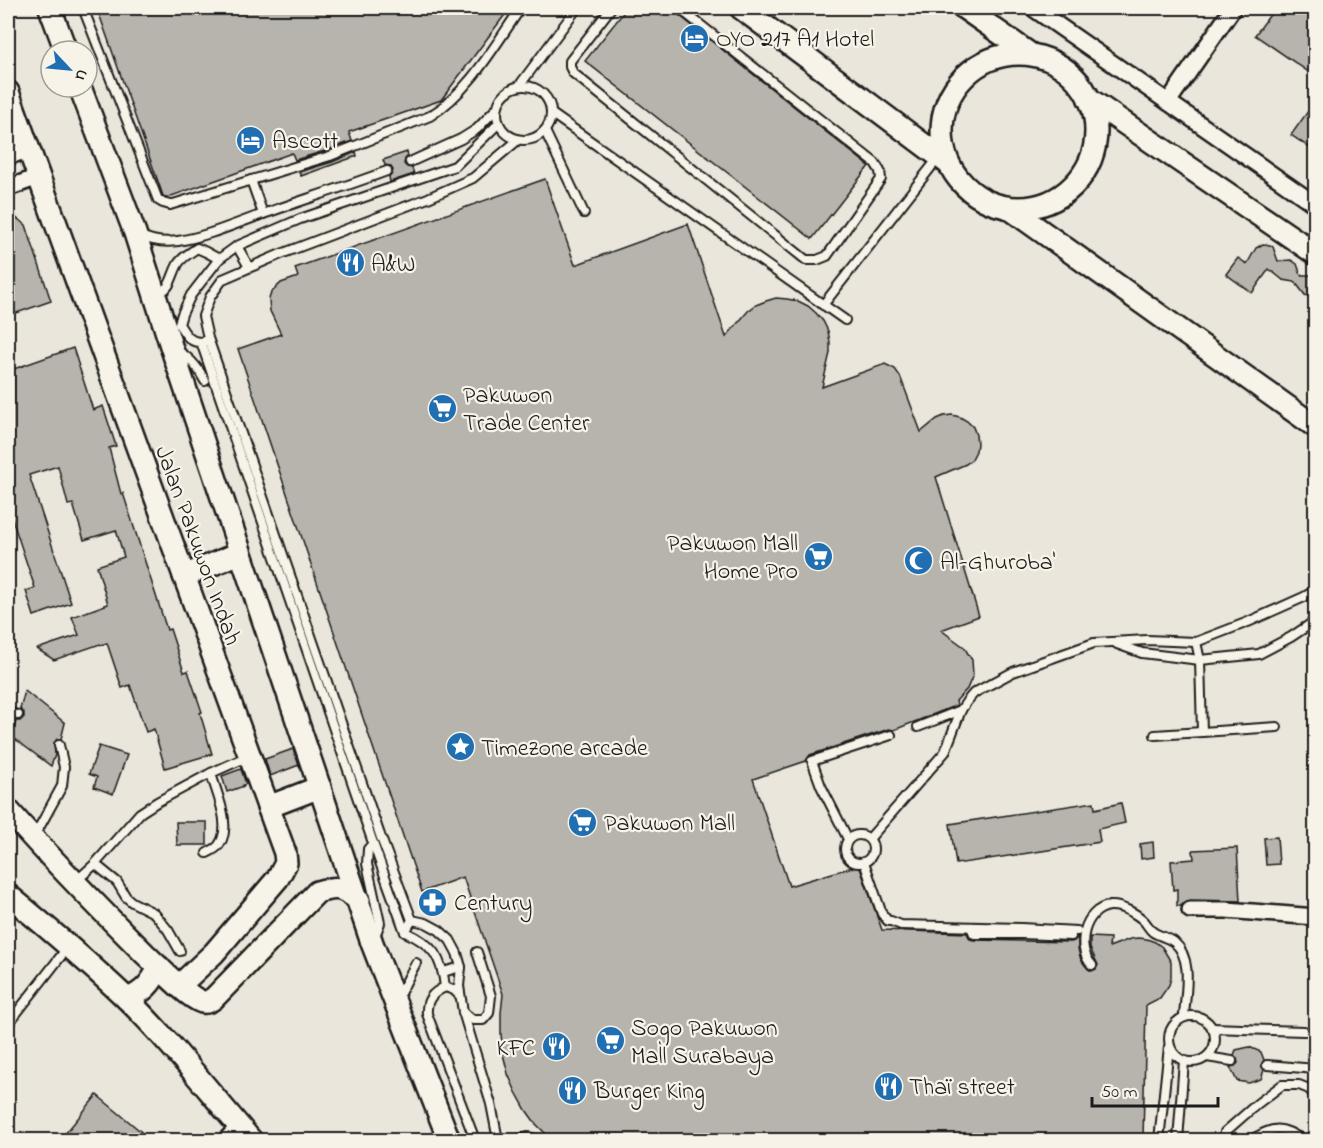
<svg xmlns="http://www.w3.org/2000/svg" width="1323" height="1148" font-family="'Indie Flower',sans-serif">
<style>
.building{fill:#b6b4ac;stroke:#1c1c1c;stroke-width:1.5}
.lines{fill:none;stroke-linecap:round;stroke-linejoin:round}
.lane-casing{stroke:#1c1c1c;stroke-width:12}
.street-casing{stroke:#1c1c1c;stroke-width:20}
.secondary-casing{stroke:#1c1c1c;stroke-width:26}
.lane{stroke:#f7f3e8;stroke-width:8}
.street{stroke:#f7f3e8;stroke-width:15}
.secondary{stroke:#f7f3e8;stroke-width:21}
.labels{text-anchor:middle;stroke-width:4.5;stroke-linejoin:round;paint-order:stroke}
.poi-label{font-size:24px;fill:#1c1c1c;stroke:#f7f3e8;text-anchor:start}
.street-label{font-size:24px;fill:#1c1c1c;stroke:#f7f3e8}
</style>
<rect width="100%" height="100%" fill="#eae6dc"/>
<filter id="ink" filterUnits="userSpaceOnUse"><feTurbulence type="fractalNoise" baseFrequency=".0167" numOctaves="2"/><feDisplacementMap in="SourceGraphic" scale="12" xChannelSelector="R" yChannelSelector="G"/><feConvolveMatrix kernelMatrix="1 2 1 2 8 2 1 2 1" color-interpolation-filters="sRGB"/></filter>
<g filter="url(#ink)">
<g class="building">
<path d="M97,8H510L441,100L349,132L352,141L328,150L295,160L292,153L166,198L163,196L161,190Z"/>
<path d="M627,8H670L869,166L812,239L585,61Z"/>
<path d="M1275,8H1316V77L1255,35Z"/>
<path d="M1316,100V152L1291,135Z"/>
<path d="M356,152L357,156L301,176L299,172L332,162Z"/>
<path d="M407,152L408,156L405,159L404,164L407,167L412,168L414,174L390,182L389,177L392,174L393,170L390,166L385,165L383,160Z"/>
<path d="M545,179L575,265L688,224L726,337L748,311L756,305L766,301L776,298L787,299L798,301L808,306L816,313L823,321L828,331L830,342V353L822,387L885,364L895,369L900,376L921,432L937,419L944,416L952,415L960,417L967,421L973,427L976,435L977,443L976,451L972,459L966,464L936,477L979,616L941,630L964,647L972,660L973,675L967,689L956,701L957,705L894,730L889,729L810,755L806,761L753,779L789,886L859,865L882,930L967,933L970,939L974,940L1071,942L1074,941L1078,937V949L1081,960L1088,969L1092,971L1096,969L1098,965L1090,948V937L1110,938L1109,947L1130,939L1138,938L1147,939L1155,942L1162,947L1171,962V978L1169,985L1160,998L1146,1005L1143,1140H552L536,1124L526,1110L516,1092L508,1074L503,1054L501,1034V1013L503,994L463,877L422,892L238,349L281,334L270,311L269,299L271,293L281,283L298,277L295,268Z"/>
<path d="M8,212L26,225L51,301L8,316Z"/>
<path d="M1263,244L1270,245L1273,247L1278,261L1291,260L1297,264L1301,275H1316V299L1305,295L1295,282L1283,280L1269,269L1252,293L1226,274L1238,258L1247,264L1256,248Z"/>
<path d="M73,348L93,410L103,406L116,446L109,448L121,494L123,493L167,630L170,629L184,672L188,671L202,712L200,713L212,754L165,768L154,729L146,732L130,685L122,688L107,643L101,645L100,644L54,660L37,649L79,635L72,617L108,604L97,566L124,557L116,530L84,540L73,504L68,505L58,466L29,475L71,603L34,616L26,591L35,588L8,507V371Z"/>
<path d="M25,691L65,723L61,739H57L54,743L55,755L51,766L11,736L16,721H20L24,717V713L20,709Z"/>
<path d="M99,746L127,755L113,794L94,787L97,777L89,774Z"/>
<path d="M293,749L299,765L270,776L265,759Z"/>
<path d="M241,769L246,784L243,785L244,786L227,792L222,776Z"/>
<path d="M1094,802L1095,809L1121,803L1125,823L1098,829L1100,842L956,864L950,824Z"/>
<path d="M176,822H207V845H177Z"/>
<path d="M1277,837L1279,864L1266,865L1264,838Z"/>
<path d="M1153,842L1154,857L1141,859L1140,844Z"/>
<path d="M1237,848L1240,901L1190,900L1185,902L1181,906H1177V889L1173,890L1171,861L1194,859L1193,850Z"/>
<path d="M1249,1047L1261,1052L1264,1060L1261,1065L1264,1070L1261,1079L1249,1083L1237,1081L1230,1067L1235,1066L1238,1063L1237,1058L1234,1055L1236,1050Z"/>
<path d="M97,1095L151,1140H60Z"/>
</g>
<g class="lines">
<defs>
<g id="lane">
<path d="M83,8L158,200L163,203L170,205L330,156L430,116C470,91 494,46 521,8"/>
<path d="M611,8L570,61V67L573,73L806,260H817L827,256L881,179L880,171L875,163L679,8"/>
<circle cx="524" cy="113" r="27"/>
<path d="M519,86L577,8"/>
<path d="M552,114L845,320"/>
<path d="M545,131L584,213"/>
<path d="M410,162L461,139L477,129L497,108"/>
<path d="M251,180L263,214"/>
<path d="M139,235C151,241 164,243 178,241C209,236 237,223 266,213C306,199 347,186 387,171"/>
<path d="M237,246L249,267"/>
<path d="M156,296C173,286 170,279 178,264C182,257 190,253 197,248L206,252L219,259"/>
<path d="M823,305L939,157"/>
<path d="M204,341C191,345 185,334 179,324L182,314L191,295L219,259L237,246L300,219L455,166L498,124"/>
<path d="M201,342L373,843L405,932C433,944 442,958 445,987"/>
<path d="M176,350C190,357 198,367 205,381"/>
<path d="M1196,642L1200,660L1202,732L1277,727"/>
<path d="M1117,644L1142,653L1200,660L1259,654L1291,637L1309,625L1316,618"/>
<path d="M8,715L11,713L18,715"/>
<path d="M918,727L961,710"/>
<path d="M1155,735L1202,732"/>
<circle cx="859" cy="849" r="14"/>
<path d="M34,837L62,786L64,767L59,745"/>
<path d="M848,839L821,786L812,761L891,735"/>
<path d="M869,839L945,752L961,710L967,701L974,693L1013,672L1094,643L1147,640L1196,642L1248,622L1304,597L1316,590"/>
<path d="M373,843L368,849L367,864L380,923L375,936"/>
<path d="M207,853C211,851 217,848 219,845C233,826 216,793 211,773"/>
<path d="M864,862L882,914L888,921H891L901,925L1021,928L1077,931"/>
<path d="M95,864L117,882L126,897L132,902L154,913L168,930L180,951"/>
<path d="M75,882L95,864L140,813L157,802L211,773L247,757"/>
<path d="M412,920L426,923L439,930L450,940L457,953L461,967L459,986L463,1012L491,1104L498,1140"/>
<path d="M971,927L974,934H1021L1071,936"/>
<path d="M405,932L412,920L380,835L208,338L203,316L210,297L223,279L281,254L428,198L473,178L518,140"/>
<path d="M1092,965C1075,948 1084,909 1110,906C1121,905 1137,914 1144,921C1147,924 1149,929 1153,932C1159,936 1167,937 1174,942C1194,959 1185,994 1184,1017"/>
<path d="M443,972L461,967"/>
<path d="M460,996L454,990L445,987C432,993 426,1000 427,1014L475,1140"/>
<path d="M397,999L416,963"/>
<path d="M463,1012L473,1020H483L489,1013L491,996L477,952"/>
<circle cx="1192" cy="1039" r="23"/>
<path d="M8,1024L68,947"/>
<path d="M1212,1028L1304,1031"/>
<path d="M1207,1057L1232,1061"/>
<path d="M1267,1065L1316,1069"/>
<path d="M1225,1132L1257,1104L1282,1085H1299L1309,1089L1316,1097"/>
<path d="M516,1140L528,1137L539,1140"/>
<path d="M1159,1140L1169,1047"/>
<path d="M1178,1140L1184,1061"/>
<path d="M1251,1140C1276,1126 1279,1126 1303,1140"/>
<path d="M1272,1140H1281"/>
</g>
<g id="street">
<path d="M1033,8L1316,205"/>
<path d="M1168,102L1233,8"/>
<path d="M8,157L28,149"/>
<path d="M8,188L38,177"/>
<path d="M1190,910H1226L1316,917"/>
<path d="M226,1140L239,1126"/>
</g>
<g id="secondary">
<path d="M50,8L66,51"/>
<path d="M741,8L948,163"/>
<path d="M964,8L1030,54"/>
<circle cx="1019" cy="131" r="77"/>
<path d="M80,87L135,233L172,349L372,943L449,1140"/>
<path d="M8,92L285,853L286,863L278,878L214,953L179,986"/>
<path d="M1089,99L1316,254"/>
<path d="M1009,208L1316,427"/>
<path d="M184,576L240,553"/>
<path d="M268,807L320,787"/>
<path d="M8,810C52,860 98,907 145,954C157,965 187,997 202,1002C207,1003 210,1001 214,998L317,892C338,886 341,887 359,900"/>
<path d="M8,895C48,928 88,962 126,998C171,1042 210,1093 251,1140"/>
<path d="M127,999C143,993 152,983 159,967"/>
</g>
</defs>
<use href="#lane" class="lane-casing"/>
<use href="#street" class="street-casing"/>
<use href="#secondary" class="secondary-casing"/>
<use href="#lane" class="lane"/>
<use href="#street" class="street"/>
<use href="#secondary" class="secondary"/>
</g>
</g>
<defs>
<symbol id="hotel-disc" viewBox="-11 -11 22 22"><circle r="9.5" fill="#1f6fb2" stroke="#f7f3e8"/><path d="M-6-4.5h1.5V1H6V5H4.5V3h-9V5H-6ZM-4 0a1.8 1.8 0 1 1 3.6 0ZM.5 0V-2.5h3Q6-2.5 6 0Z" fill="#fff"/></symbol>
<symbol id="restaurant-disc" viewBox="-11 -11 22 22"><circle r="9.5" fill="#1f6fb2" stroke="#f7f3e8"/><path d="M-5-6h1v4h1v-4h1v4h1v-4h1v5L-1.5 .5V6h-2V.5L-5-1ZM5-6V6H3V1.5H1.5Q1.5-4 5-6Z" fill="#fff"/></symbol>
<symbol id="supermarket-disc" viewBox="-11 -11 22 22"><circle r="9.5" fill="#1f6fb2" stroke="#f7f3e8"/><path d="M-6-5.5h2.5l.6 2H6L4.5 2H-2.5L-4.4-4H-6ZM-1.5 3.2a1.3 1.3 0 1 0 .1 0ZM3 3.2a1.3 1.3 0 1 0 .1 0Z" fill="#fff"/></symbol>
<symbol id="mosque-disc" viewBox="-11 -11 22 22"><circle r="9.5" fill="#1f6fb2" stroke="#f7f3e8"/><path d="M3.5-4.9A6 6 0 1 0 3.5 4.9A5 5 0 1 1 3.5-4.9Z" fill="#fff"/></symbol>
<symbol id="sight-disc" viewBox="-11 -11 22 22"><circle r="9.5" fill="#1f6fb2" stroke="#f7f3e8"/><path d="M0-6L1.8-2.2L6-1.7L2.9 1.2L3.7 5.4L0 3.3L-3.7 5.4L-2.9 1.2L-6-1.7L-1.8-2.2Z" fill="#fff"/></symbol>
<symbol id="pharmacy-disc" viewBox="-11 -11 22 22"><circle r="9.5" fill="#1f6fb2" stroke="#f7f3e8"/><path d="M-2-6h4v4h4v4h-4v4h-4v-4h-4v-4h4Z" fill="#fff"/></symbol>
</defs>
<g fill-rule="evenodd">
<use href="#hotel-disc" x="678" y="22" width="33" height="33"/>
<use href="#hotel-disc" x="234" y="124" width="33" height="33"/>
<use href="#restaurant-disc" x="334" y="246" width="33" height="33"/>
<use href="#supermarket-disc" x="426" y="392" width="33" height="33"/>
<use href="#supermarket-disc" x="802" y="540" width="33" height="33"/>
<use href="#mosque-disc" x="902" y="544" width="33" height="33"/>
<use href="#sight-disc" x="444" y="730" width="33" height="33"/>
<use href="#supermarket-disc" x="566" y="806" width="33" height="33"/>
<use href="#pharmacy-disc" x="416" y="886" width="33" height="33"/>
<use href="#supermarket-disc" x="594" y="1024" width="33" height="33"/>
<use href="#restaurant-disc" x="540" y="1030" width="33" height="33"/>
<use href="#restaurant-disc" x="872" y="1070" width="33" height="33"/>
<use href="#restaurant-disc" x="556" y="1074" width="33" height="33"/>
</g>
<g class="labels">
<g class="poi-label">
<text x="716" y="46">OYO 217 A1 Hotel</text>
<text x="272" y="148">Ascott</text>
<text x="371" y="271">A&amp;W</text>
<text x="463" y="402">Pakuwon<tspan x="463" dy="28">Trade Center</tspan></text>
<text x="798" y="550" text-anchor="end">Pakuwon Mall<tspan x="798" dy="28">Home Pro</tspan></text>
<text x="940" y="569">Al-Ghuroba'</text>
<text x="481" y="755">Timezone arcade</text>
<text x="604" y="830">Pakuwon Mall</text>
<text x="454" y="910">Century</text>
<text x="631" y="1035">Sogo Pakuwon<tspan x="631" dy="28">Mall Surabaya</tspan></text>
<text x="535" y="1055" text-anchor="end">KFC</text>
<text x="909" y="1094">Thaï street</text>
<text x="594" y="1098">Burger King</text>
</g>
<g class="street-label">
<text transform="translate(199 545) rotate(70)" y="8">Jalan Pakuwon Indah</text>
</g>
</g>
<rect width="1323" height="1148" fill="none" stroke="#f7f3e8" stroke-width="30"/>
<rect x="15" y="15" width="1293" height="1118" fill="none" stroke="#1c1c1c" stroke-width="2" filter="url(#ink)"/>
<g transform="translate(69 69) rotate(116)"><circle r="28" fill="#f7f3e8" stroke="#9f9d96" stroke-width="1.5"/>
<path d="M0-4.5L10 22L0 15L-10 22Z" fill="#1f6fb2"/>
<text y="-9" font-size="16" font-weight="bold" text-anchor="middle" fill="#1c1c1c">U</text>
</g>
<path d="M1092 1097v9h126v-9" fill="none" stroke="#1c1c1c" stroke-width="3"/>
<text x="1101" y="1097" font-size="18" fill="#1c1c1c" stroke="#f7f3e8" stroke-width="4.5" paint-order="stroke">50 m</text>
</svg>
